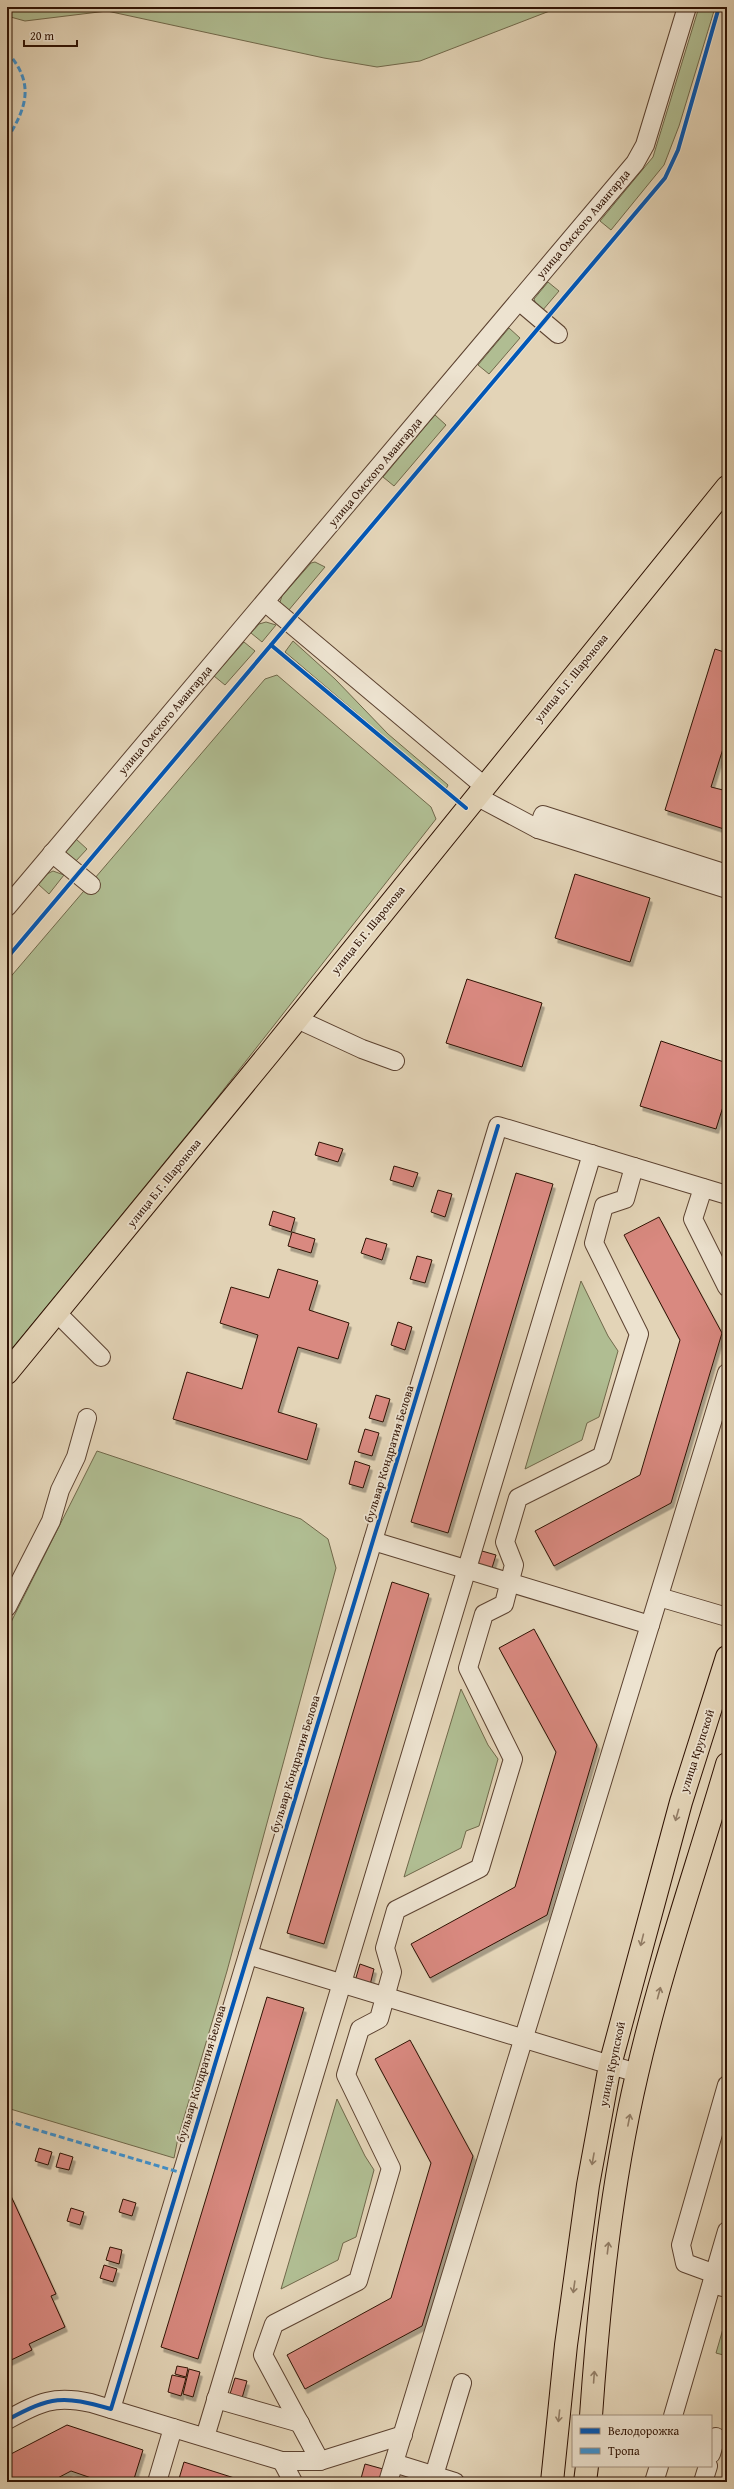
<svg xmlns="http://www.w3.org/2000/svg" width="734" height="2489" font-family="'Gentium Book Plus',serif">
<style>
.green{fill:#b0bd92;stroke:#70684a}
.building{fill:#d98980;stroke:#2f1203;filter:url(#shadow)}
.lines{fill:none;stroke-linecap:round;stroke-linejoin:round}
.minor-casing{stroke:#5c4230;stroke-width:20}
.major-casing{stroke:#2f1203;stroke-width:24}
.minor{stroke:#ede3d0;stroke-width:18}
.major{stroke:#e3d4b7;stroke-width:22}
.quiet{stroke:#3d92d1;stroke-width:3;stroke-dasharray:6 3;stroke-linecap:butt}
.cycleway-casing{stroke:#ede3d0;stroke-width:6}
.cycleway{stroke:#0057b8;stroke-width:4}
.oneway{stroke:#927d66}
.labels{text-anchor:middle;stroke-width:3.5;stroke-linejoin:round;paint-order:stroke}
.street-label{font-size:12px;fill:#2f1203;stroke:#ede3d0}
</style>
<defs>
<filter id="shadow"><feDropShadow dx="2.5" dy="4.5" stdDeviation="0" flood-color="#0004"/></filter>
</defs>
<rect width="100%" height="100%" fill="#e3d4b7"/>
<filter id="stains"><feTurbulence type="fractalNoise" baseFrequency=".005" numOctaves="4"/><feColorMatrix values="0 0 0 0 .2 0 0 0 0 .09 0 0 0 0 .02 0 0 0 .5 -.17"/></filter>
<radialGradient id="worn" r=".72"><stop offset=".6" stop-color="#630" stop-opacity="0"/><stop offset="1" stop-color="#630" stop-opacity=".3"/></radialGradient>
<g class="green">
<path d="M7,7H560L420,61L377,67L324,58L107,11L25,21L7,16Z"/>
<path d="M699,7L714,11L679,126L664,165L611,230L600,221L653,157Z"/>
<path d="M548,282L559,291L542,311L537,307L534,299Z"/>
<path d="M509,328L520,338L489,374L478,365Z"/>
<path d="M435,415L446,425L394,486L383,477Z"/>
<path d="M315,562L325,567L288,611L280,602L282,596L311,563Z"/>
<path d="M266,622L276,625L262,642L251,633L259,624Z"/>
<path d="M293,641L335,679L388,734L448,785L446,789L285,652Z"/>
<path d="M244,642L255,651L225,685L214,676Z"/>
<path d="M277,675L431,807L436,819L213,1103L7,1355V981L265,679Z"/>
<path d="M76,839L87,849L75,862L64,853Z"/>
<path d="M53,871L64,875L49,894L38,884L47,874Z"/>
<path d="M581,1281L608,1336L618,1351L599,1417L587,1423L582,1440L525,1469Z"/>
<path d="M97,1451L301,1519L328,1539L336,1568L227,1971L178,2138L174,2158L7,2108V1630Z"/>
<path d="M461,1689L488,1745L498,1759L479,1826L466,1831L461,1848L404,1877Z"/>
<path d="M337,2099L365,2156L374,2170L356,2237L343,2243L338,2260L281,2289Z"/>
<path d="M727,2315V2356L716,2353Z"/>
</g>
<g class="building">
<path d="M715,649L727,653V736L711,787L727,791V830L665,810Z"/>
<path d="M575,874L650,898L630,962L555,938Z"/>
<path d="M467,979L542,1003L522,1067L446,1043Z"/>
<path d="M661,1041L727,1063V1094L716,1129L640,1106Z"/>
<path d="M319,1142L343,1149L338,1162L315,1155Z"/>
<path d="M394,1166L418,1173L413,1187L390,1180Z"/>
<path d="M516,1173L553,1184L448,1533L411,1522Z"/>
<path d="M438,1190L452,1194L445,1217L431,1212Z"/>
<path d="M273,1211L295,1218L291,1232L269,1225Z"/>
<path d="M659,1217L722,1333L671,1503L554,1566L535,1531L640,1475L653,1431L680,1340L624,1235Z"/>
<path d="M292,1232L315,1239L311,1253L288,1246Z"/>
<path d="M366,1238L387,1244L382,1260L361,1253Z"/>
<path d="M417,1256L432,1260L425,1283L410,1279Z"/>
<path d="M278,1269L318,1281L309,1310L349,1323L338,1359L298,1347L278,1412L317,1424L307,1460L173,1419L187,1372L242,1389L258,1335L220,1323L231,1287L269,1298Z"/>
<path d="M398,1322L412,1327L405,1350L391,1345Z"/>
<path d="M376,1395L390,1399L383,1422L369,1418Z"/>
<path d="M365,1429L379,1433L372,1456L358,1452Z"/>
<path d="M355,1461L370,1466L363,1488L349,1484Z"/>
<path d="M482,1551L496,1555L491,1571L477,1567Z"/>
<path d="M392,1582L429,1594L324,1944L287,1933Z"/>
<path d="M534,1629L597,1745L547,1915L430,1978L411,1944L515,1887L556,1752L499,1648Z"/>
<path d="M360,1964L374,1969L370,1985L355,1981Z"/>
<path d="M267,1997L304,2008L198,2359L161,2347Z"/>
<path d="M410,2040L473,2156L422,2326L305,2389L287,2355L391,2298L431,2163L375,2059Z"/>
<path d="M39,2148L52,2152L48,2165L35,2161Z"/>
<path d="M60,2153L73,2157L69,2170L56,2167Z"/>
<path d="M11,2196L56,2294L51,2296L65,2327L29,2344L32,2350L7,2362V2198Z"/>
<path d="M123,2199L136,2203L132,2216L119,2212Z"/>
<path d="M71,2208L84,2212L80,2225L67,2221Z"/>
<path d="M110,2247L122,2250L119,2264L106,2260Z"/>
<path d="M104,2265L117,2269L113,2282L100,2278Z"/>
<path d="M177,2366L188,2368L186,2377L175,2374Z"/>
<path d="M189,2369L200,2372L193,2397L183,2394Z"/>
<path d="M172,2375L186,2378L181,2396L168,2392Z"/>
<path d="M235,2378L247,2381L242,2398L230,2394Z"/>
<path d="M67,2425L143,2450L133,2482H103L71,2471L50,2482H7V2456Z"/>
<path d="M184,2462L247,2482H178Z"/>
<path d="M365,2464L383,2469L379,2482H360Z"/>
</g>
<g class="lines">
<defs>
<g id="minor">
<path d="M519,301L558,334"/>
<path d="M265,602L484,786"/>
<path d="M476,796L538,829L727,889"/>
<path d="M538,829L543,815L727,874"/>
<path d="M52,853L91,885"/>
<path d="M7,907L635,163L645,145L687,7"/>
<path d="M297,1019L362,1049L395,1061"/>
<path d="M703,1188L693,1219L727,1287"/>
<path d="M57,1313L101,1357"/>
<path d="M373,1541L650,1625"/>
<path d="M659,1597L727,1617"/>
<path d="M7,1607L51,1521L60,1490L76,1457L87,1418"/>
<path d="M248,1955L637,2073"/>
<path d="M715,2274L685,2263L681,2245L727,2085"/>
<path d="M712,2284L727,2288"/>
<path d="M216,2399L300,2423"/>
<path d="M111,2409L498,1126L727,1195"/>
<path d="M673,2416L727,2231"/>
<path d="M7,2420C40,2402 54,2395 91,2403L282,2461H320L403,2435"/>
<path d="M205,2437L592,1154"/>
<path d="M711,2454L716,2437"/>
<path d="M282,2461L293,2482"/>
<path d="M320,2461L263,2355L274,2324L358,2281L391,2168L346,2075L360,2029L379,2019L392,1972L385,1948L396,1910L480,1868L513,1759L468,1668L484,1614L504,1604L514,1565L505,1542L518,1498L602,1456L639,1334L594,1243L604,1206L625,1199L634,1167"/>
<path d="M394,2463L455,2482"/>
<path d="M157,2482L173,2428"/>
<path d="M388,2482L727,1373"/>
<path d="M432,2482L462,2383"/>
<path d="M654,2482L659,2466"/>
<path d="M703,2482L708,2466"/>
</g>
<g id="major">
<path d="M7,1373L272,1050L727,487"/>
<path d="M591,2416C599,2302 611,2186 637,2074C661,1969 697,1867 727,1764"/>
<path d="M552,2482L566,2345L588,2185L610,2065L681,1802L727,1657"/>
<path d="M585,2482L587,2466"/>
</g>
</defs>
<use href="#minor" class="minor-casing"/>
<use href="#major" class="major-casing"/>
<use href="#minor" class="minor"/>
<use href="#major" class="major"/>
<g class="quiet">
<path d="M7,52C35,83 27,107 7,139"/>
<path d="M7,2121L182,2173"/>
</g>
<defs>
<g id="cycleway">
<path d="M271,645L466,808"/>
<path d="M7,958L665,178L678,150L719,7"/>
<path d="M7,2420C52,2396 62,2395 111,2409L498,1126"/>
</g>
</defs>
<use href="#cycleway" class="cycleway-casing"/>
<use href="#cycleway" class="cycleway"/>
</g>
<defs><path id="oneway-shaft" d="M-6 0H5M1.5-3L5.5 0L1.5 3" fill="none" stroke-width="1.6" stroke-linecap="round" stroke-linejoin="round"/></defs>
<g class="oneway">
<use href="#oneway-shaft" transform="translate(677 1815) rotate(106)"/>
<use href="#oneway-shaft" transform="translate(642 1940) rotate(104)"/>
<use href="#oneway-shaft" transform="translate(659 1993) rotate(-75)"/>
<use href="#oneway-shaft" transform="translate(629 2120) rotate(-79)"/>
<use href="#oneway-shaft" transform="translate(593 2159) rotate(100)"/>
<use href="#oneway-shaft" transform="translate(608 2248) rotate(-83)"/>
<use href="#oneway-shaft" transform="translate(574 2287) rotate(98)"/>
<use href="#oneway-shaft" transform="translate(594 2377) rotate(-86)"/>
<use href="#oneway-shaft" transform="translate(559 2416) rotate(96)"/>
</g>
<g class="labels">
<g class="street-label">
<text transform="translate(583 224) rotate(-50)" y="4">улица Омского Авангарда</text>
<text transform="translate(375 472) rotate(-50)" y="4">улица Омского Авангарда</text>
<text transform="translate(571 678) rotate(-51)" y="4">улица Б.Г. Шаронова</text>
<text transform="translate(165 720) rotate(-50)" y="4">улица Омского Авангарда</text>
<text transform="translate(368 930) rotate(-51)" y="4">улица Б.Г. Шаронова</text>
<text transform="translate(164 1183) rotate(-51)" y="4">улица Б.Г. Шаронова</text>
<text transform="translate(389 1454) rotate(-73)" y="4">бульвар Кондратия Белова</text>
<text transform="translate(697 1751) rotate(-72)" y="4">улица Крупской</text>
<text transform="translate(295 1764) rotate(-73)" y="4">бульвар Кондратия Белова</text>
<text transform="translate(612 2064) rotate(-78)" y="4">улица Крупской</text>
<text transform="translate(201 2074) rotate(-73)" y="4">бульвар Кондратия Белова</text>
</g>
</g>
<rect width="734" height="2489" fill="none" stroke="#e3d4b7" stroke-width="24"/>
<rect x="8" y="8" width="718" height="2473" fill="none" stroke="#2f1203" stroke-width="2"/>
<rect x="12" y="12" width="710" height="2465" fill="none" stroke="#2f1203"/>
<rect x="572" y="2415" width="140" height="52" fill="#ede3d0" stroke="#a18f7e"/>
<rect x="580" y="2428" width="20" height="6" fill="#0057b8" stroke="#a18f7e"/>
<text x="608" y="2435" font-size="12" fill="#2f1203">Велодорожка</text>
<rect x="580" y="2448" width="20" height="6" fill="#3d92d1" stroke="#a18f7e"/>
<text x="608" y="2455" font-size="12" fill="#2f1203">Тропа</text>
<path d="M24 40v6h53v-6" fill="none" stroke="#2f1203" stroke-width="2"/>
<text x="30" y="40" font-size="12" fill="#2f1203" stroke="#ede3d0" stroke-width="3" paint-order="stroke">20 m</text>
<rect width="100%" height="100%" filter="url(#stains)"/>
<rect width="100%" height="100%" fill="url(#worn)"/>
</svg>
